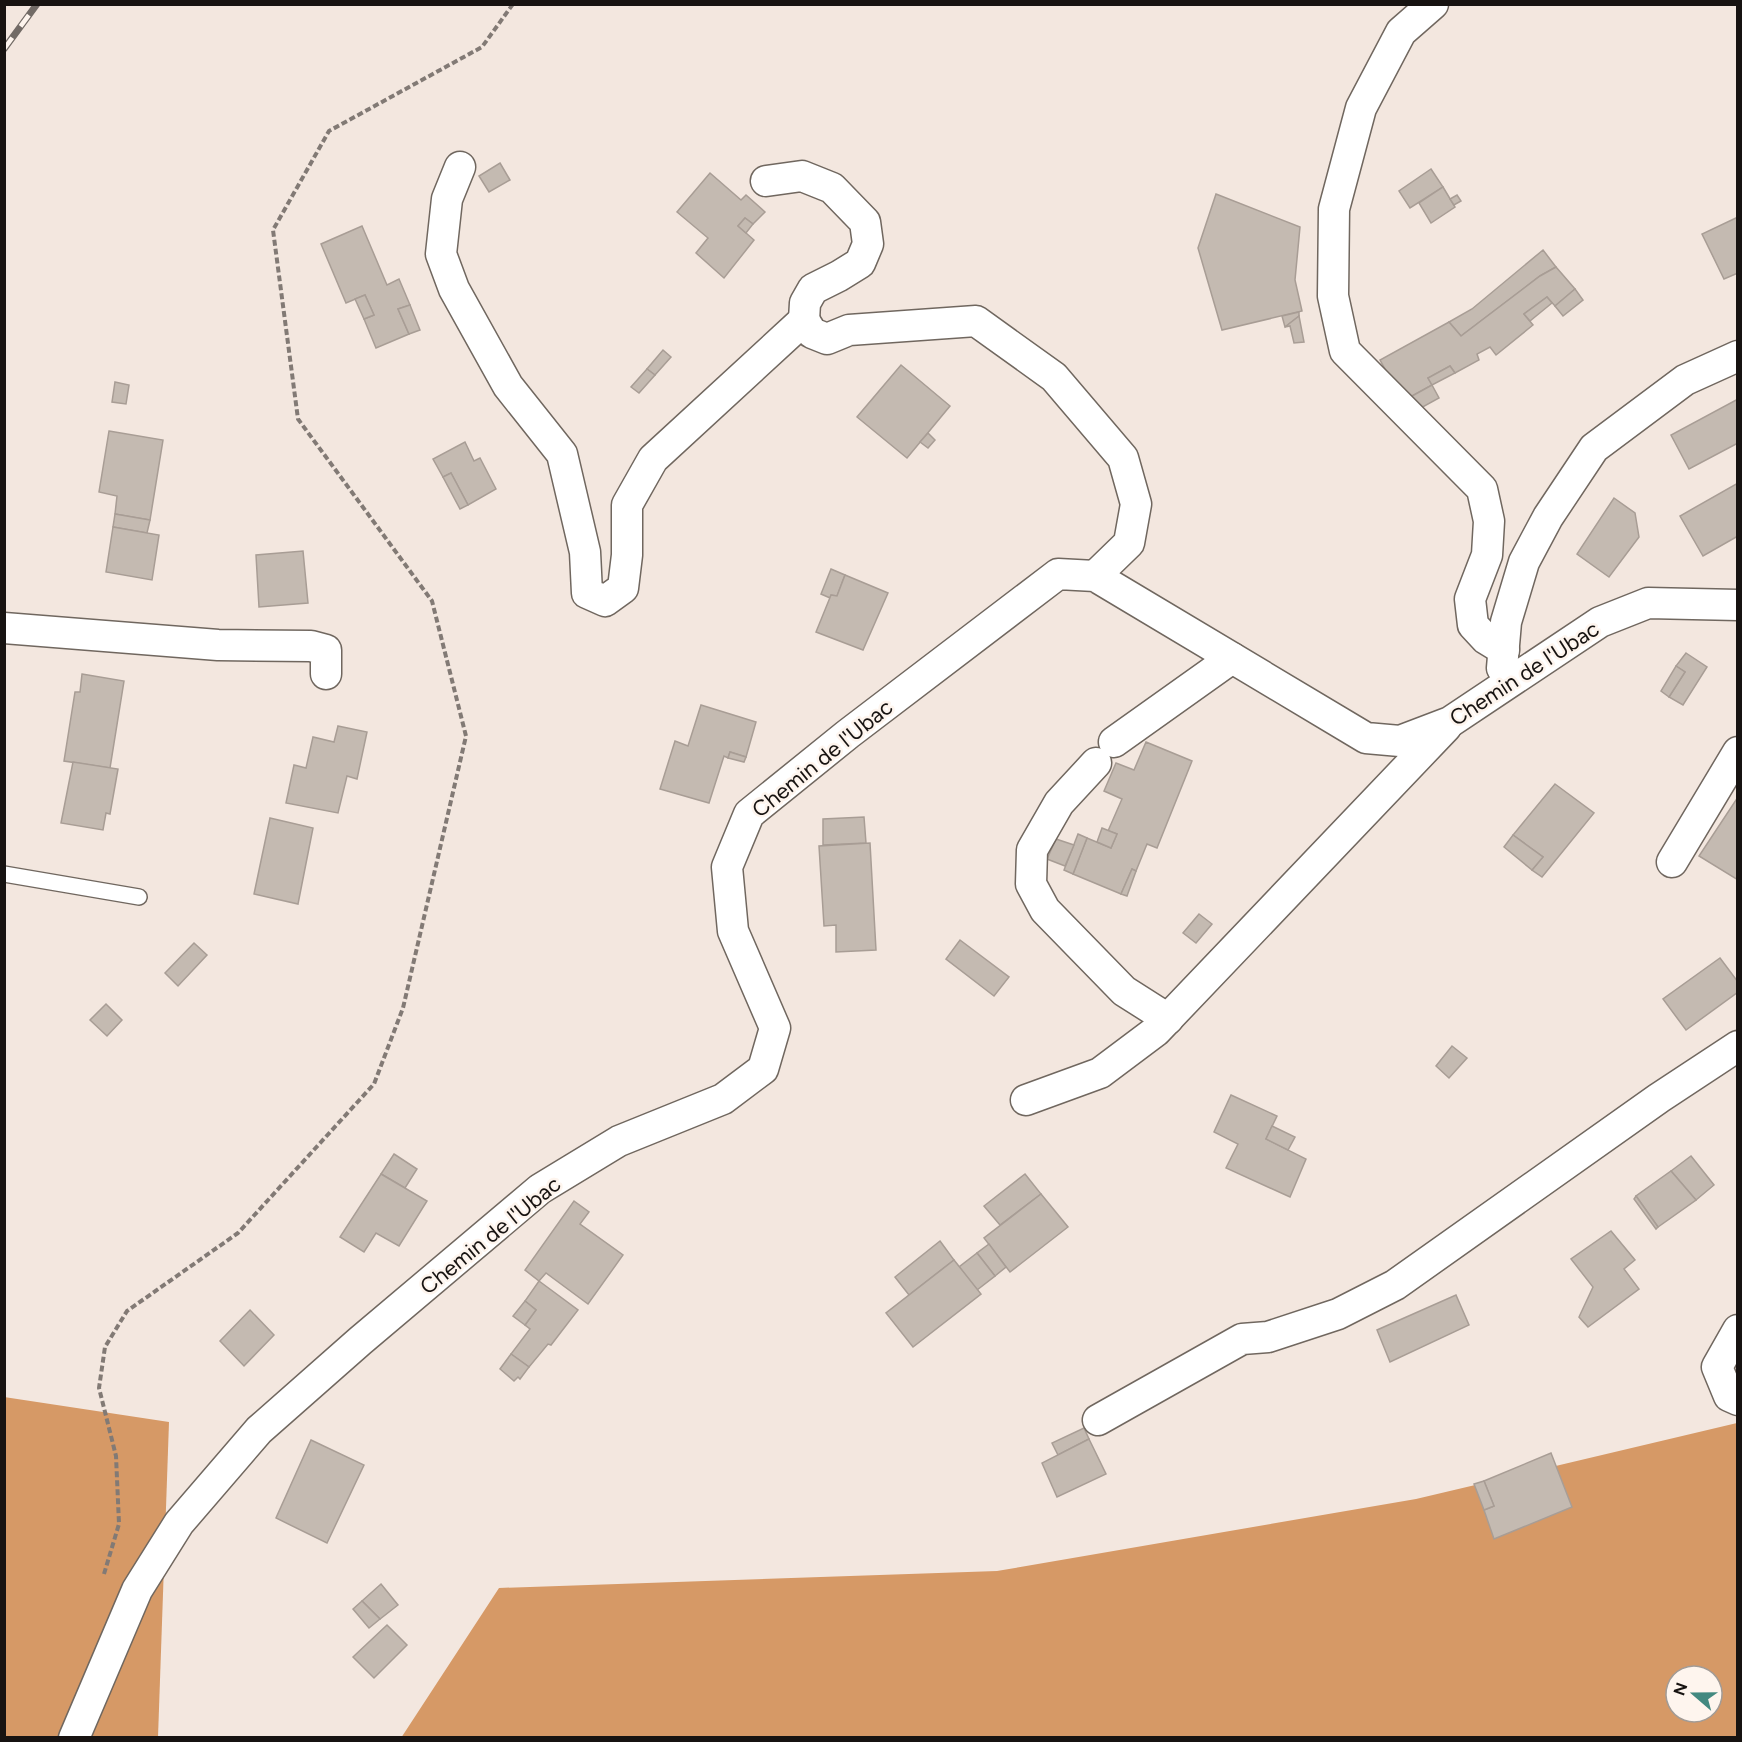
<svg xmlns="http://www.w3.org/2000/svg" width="1742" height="1742" font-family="Figtree,sans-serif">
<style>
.forest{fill:#d69966;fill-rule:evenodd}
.building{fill:#c4bab1;stroke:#a89d95;stroke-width:1.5}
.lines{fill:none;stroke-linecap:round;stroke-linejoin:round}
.service-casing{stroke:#70675f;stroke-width:18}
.minor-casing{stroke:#70675f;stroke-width:33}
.path{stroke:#827a75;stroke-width:4;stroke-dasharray:6 3;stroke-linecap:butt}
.service{stroke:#fff;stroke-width:15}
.minor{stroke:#fff;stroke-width:30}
.rail-casing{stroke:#726b66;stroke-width:7}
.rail{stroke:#fef5ee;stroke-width:4.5;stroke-dasharray:14;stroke-linecap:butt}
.labels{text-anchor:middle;stroke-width:5;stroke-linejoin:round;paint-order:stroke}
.street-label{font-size:22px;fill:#171311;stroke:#fef5ee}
</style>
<rect width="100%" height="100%" fill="#f3e7df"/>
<g class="forest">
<path d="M4,1397L169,1422L158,1737H5Z"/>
<path d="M1737,1423V1737L401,1738L499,1588L997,1571L1416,1499ZM1676,1676H1712V1712H1676Z"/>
</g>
<g class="building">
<path d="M500,163L510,180L489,192L479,176Z"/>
<path d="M1431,169L1443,187L1410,208L1399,191Z"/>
<path d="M710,173L741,200L746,195L765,212L753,224L745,218L738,226L754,240L724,278L696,253L708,238L677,212Z"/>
<path d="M1443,187L1455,207L1431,223L1419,203Z"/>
<path d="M1216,194L1300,227L1295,280L1302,311L1222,330L1198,248Z"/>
<path d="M1457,195L1461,201L1454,205L1450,199Z"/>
<path d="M1738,217V273L1724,279L1702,234Z"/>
<path d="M745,218L753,224L746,233L738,226Z"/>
<path d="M362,226L387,285L399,279L410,305L398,309L409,334L376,348L364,319L374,315L365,295L346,303L321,244Z"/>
<path d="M1543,250L1556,267L1540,276L1461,336L1449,322L1472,309Z"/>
<path d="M1556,267L1575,289L1555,306L1547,297L1524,314L1533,325L1496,355L1490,347L1477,354L1479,360L1455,373L1450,366L1428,378L1432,385L1403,401L1380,360L1449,322L1461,336L1540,276Z"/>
<path d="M1575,289L1583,300L1563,316L1555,306Z"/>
<path d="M365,295L374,315L364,319L355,299Z"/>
<path d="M1547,297L1552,303L1530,321L1524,314Z"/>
<path d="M410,305L420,330L409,334L398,309Z"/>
<path d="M1299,312V316L1285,327L1282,316Z"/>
<path d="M1299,316L1304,342L1294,343L1290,326L1285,327Z"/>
<path d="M663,350L671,357L655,375L647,369Z"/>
<path d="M901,365L950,406L907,458L857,417Z"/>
<path d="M1450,366L1455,373L1432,385L1428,378Z"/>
<path d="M647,369L655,375L639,393L631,387Z"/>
<path d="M115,382L129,385L126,404L112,402Z"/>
<path d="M1432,385L1439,398L1410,414L1403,401Z"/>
<path d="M1738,399V443L1689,469L1671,435Z"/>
<path d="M109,431L163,440L150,520L115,514L117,496L99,492Z"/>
<path d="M928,433L935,440L928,448L920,442Z"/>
<path d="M465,442L474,461L480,458L496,489L468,505L451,473L443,477L433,459Z"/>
<path d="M451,473L468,505L460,509L443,477Z"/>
<path d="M1738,483V536L1703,556L1680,516Z"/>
<path d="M1614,498L1635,513L1639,537L1609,577L1577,554Z"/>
<path d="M115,514L150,520L147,533L113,527Z"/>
<path d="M113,527L159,535L152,580L106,572Z"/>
<path d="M303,551L308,603L259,607L256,555Z"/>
<path d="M831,569L845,575L837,596L831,595L830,598L821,594Z"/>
<path d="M845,575L888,593L863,650L816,632L831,595L837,596Z"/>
<path d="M1686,653L1707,667L1683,705L1669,697L1685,672L1676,666Z"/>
<path d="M1676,666L1685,672L1669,697L1661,691Z"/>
<path d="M82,674L124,681L110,768L64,761L75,692H80Z"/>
<path d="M701,705L756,722L746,757L730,752L728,758L724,756L709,803L660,789L675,741L688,746Z"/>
<path d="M338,726L367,732L357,779L347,776L338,813L286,803L294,765L306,768L313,737L334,742Z"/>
<path d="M1146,742L1192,761L1157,848L1147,844L1136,871L1132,869L1121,894L1073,874L1087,838L1111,848L1117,834L1108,831L1122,799L1104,791L1116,763L1134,770Z"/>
<path d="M730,752L746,757L744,762L728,758Z"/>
<path d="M73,762L118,769L110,814L106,813L103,830L61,823Z"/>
<path d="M1555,784L1594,813L1542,877L1532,870L1543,857L1513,835Z"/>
<path d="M1738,797V880L1699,856Z"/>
<path d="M864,817L866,843L823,845V819Z"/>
<path d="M270,818L313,828L298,904L254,894Z"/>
<path d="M1102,828L1117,834L1111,848L1097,842Z"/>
<path d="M1078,834L1087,838L1073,874L1064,870Z"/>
<path d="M1513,835L1543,857L1532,870L1504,847Z"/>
<path d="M1056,839L1074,845L1065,866L1047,859Z"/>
<path d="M870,843L876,950L836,952V925L824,926L819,846Z"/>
<path d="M1132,869L1136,871L1127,896L1121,894Z"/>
<path d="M1199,914L1212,924L1196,943L1183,933Z"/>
<path d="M960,940L1009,977L994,996L946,959Z"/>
<path d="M194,943L207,955L178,986L165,973Z"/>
<path d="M1720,958L1738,982V992L1686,1030L1663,999Z"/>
<path d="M106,1004L122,1020L107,1036L90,1020Z"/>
<path d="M1452,1046L1467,1058L1449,1078L1436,1066Z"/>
<path d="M1231,1095L1277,1116L1266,1139L1306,1159L1290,1197L1226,1168L1238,1144L1214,1132Z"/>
<path d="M1272,1126L1295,1137L1288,1150L1266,1139Z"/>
<path d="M394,1154L417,1169L405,1188L381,1174Z"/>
<path d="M1691,1156L1714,1185L1696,1200L1671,1171Z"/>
<path d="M1671,1171L1696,1200L1658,1227L1636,1196Z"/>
<path d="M381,1174L427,1201L399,1246L376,1233L364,1252L340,1237Z"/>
<path d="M1025,1174L1041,1194L1000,1225L984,1206Z"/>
<path d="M1041,1194L1068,1227L1010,1272L984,1238Z"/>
<path d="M1636,1196L1658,1227L1656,1229L1634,1199Z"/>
<path d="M574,1201L589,1212L580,1224L623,1255L588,1304L546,1273L539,1281L525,1270Z"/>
<path d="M1611,1231L1635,1260L1624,1269L1639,1289L1588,1327L1579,1317L1593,1287L1571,1259Z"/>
<path d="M940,1241L954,1260L909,1295L895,1277Z"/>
<path d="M989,1244L1006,1267L995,1276L977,1253Z"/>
<path d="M977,1253L995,1276L977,1290L959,1267Z"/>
<path d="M954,1260L981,1294L913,1347L886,1313Z"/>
<path d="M539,1281L578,1310L551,1345L548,1344L529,1367L511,1354L530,1329L525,1325L536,1310L525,1301Z"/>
<path d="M1456,1295L1469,1325L1390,1362L1377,1330Z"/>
<path d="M525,1301L536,1310L525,1325L513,1316Z"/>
<path d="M250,1310L274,1335L244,1366L220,1341Z"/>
<path d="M511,1354L529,1367L520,1379L518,1377L514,1381L500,1369Z"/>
<path d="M1084,1428L1089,1439L1058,1455L1052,1443Z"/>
<path d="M1089,1439L1106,1474L1057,1497L1042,1463Z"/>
<path d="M311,1440L364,1465L327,1543L276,1518Z"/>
<path d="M1551,1453L1572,1507L1494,1539L1484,1510L1494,1506L1484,1481Z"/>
<path d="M1484,1481L1494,1506L1484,1510L1474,1484Z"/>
<path d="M381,1584L398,1605L380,1619L362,1601Z"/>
<path d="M362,1601L380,1619L369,1628L353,1609Z"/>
<path d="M387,1625L407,1645L374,1678L353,1657Z"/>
</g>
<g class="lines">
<defs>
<path id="service" d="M4,874L139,897"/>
<g id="minor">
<path d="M1433,4L1401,32L1361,108L1334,209L1333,296L1345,351L1482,489L1489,521L1487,555L1470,599L1473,625L1486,639L1504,650"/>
<path d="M460,167L447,199L441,254L454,289L508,386L562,454L585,552L587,593L605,601L623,588L627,555V505L653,459L804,320L812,333L827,339L849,330L976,321L1054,377L1123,458L1136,504L1129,543L1095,576"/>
<path d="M766,181L802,176L832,188L865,222L868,244L860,263L839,276L813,289L805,303L804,320"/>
<path d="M4,628L218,645L311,646L326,650V674"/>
<path d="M1502,668L1506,622L1524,562L1548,517L1594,448L1685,380L1738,356"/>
<path d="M1114,742L1232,658"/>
<path d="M1096,763L1059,803L1032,850L1031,884L1045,910L1124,991L1168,1019"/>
<path d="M1672,862L1738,752"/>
<path d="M1026,1100L1100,1073L1156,1031L1446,727"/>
<path d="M1738,1330L1717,1367L1729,1396L1738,1400"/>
<path d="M1098,1420L1242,1339L1268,1337L1338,1314L1395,1285L1659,1098L1738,1046"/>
<path d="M74,1738L137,1590L179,1523L259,1430L360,1341L540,1189L619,1141L723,1099L763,1069L775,1028L733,931L727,867L749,814L848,734L1058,574L1095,576L1366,738L1400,741L1450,722L1600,622L1648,603L1738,605"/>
</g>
</defs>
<use href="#service" class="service-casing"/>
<use href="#minor" class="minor-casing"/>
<path class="path" d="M104,1574L119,1524L116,1456L99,1388L105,1347L127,1311L238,1233L374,1084L403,1008L466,736L432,601L298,419L273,230L329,131L482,47L513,4"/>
<use href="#service" class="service"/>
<use href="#minor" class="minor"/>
<defs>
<path id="rail" d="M4,49L37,4"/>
</defs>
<use href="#rail" class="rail-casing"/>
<use href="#rail" class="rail"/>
</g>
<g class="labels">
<g class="street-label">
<text transform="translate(1524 673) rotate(-33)" y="8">Chemin de l'Ubac</text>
<text transform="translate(822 758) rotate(-39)" y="8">Chemin de l'Ubac</text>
<text transform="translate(490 1235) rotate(-39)" y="8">Chemin de l'Ubac</text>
</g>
</g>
<rect width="1742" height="1742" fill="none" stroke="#171311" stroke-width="12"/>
<g transform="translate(1694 1694) rotate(290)"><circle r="28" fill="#fef5ee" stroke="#a29b96" stroke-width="1.5"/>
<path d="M0-4.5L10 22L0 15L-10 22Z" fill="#438980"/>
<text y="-9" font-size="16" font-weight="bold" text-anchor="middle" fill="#171311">N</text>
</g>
</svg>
